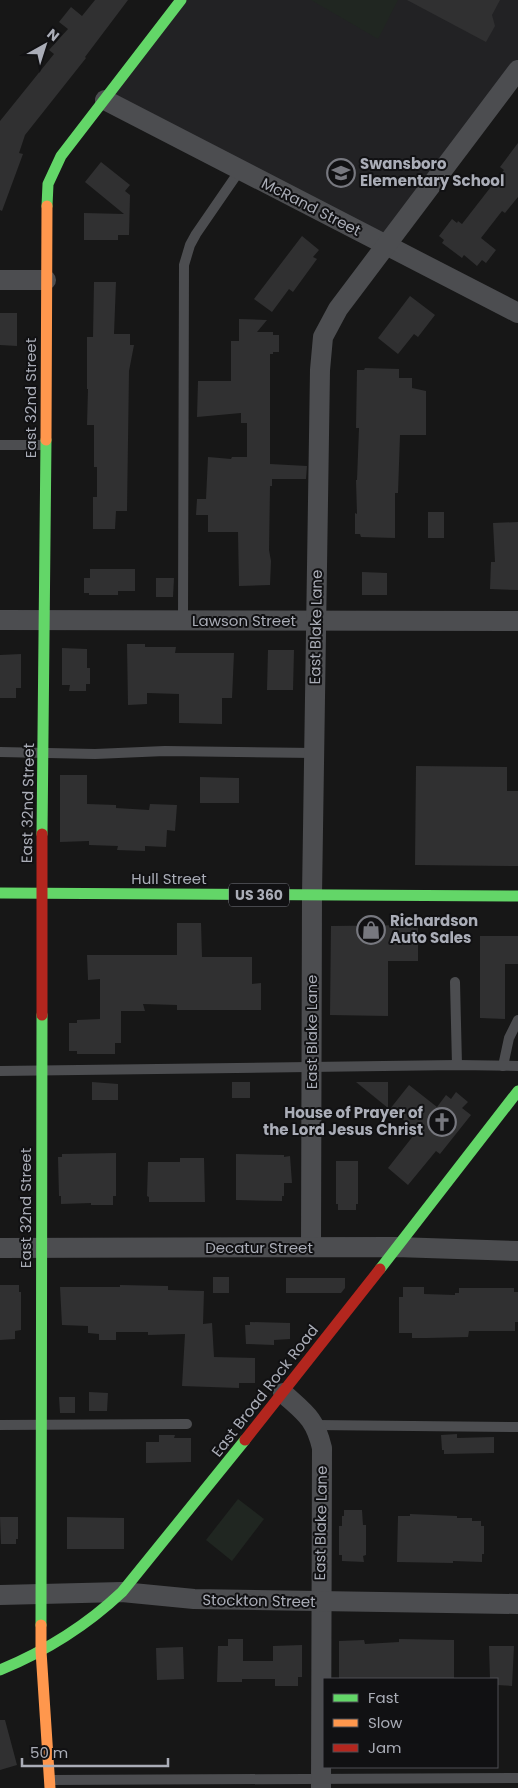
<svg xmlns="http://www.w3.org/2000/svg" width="518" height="1788" font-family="Poppins,sans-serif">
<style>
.built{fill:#222224}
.green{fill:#202621}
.building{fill:#303031}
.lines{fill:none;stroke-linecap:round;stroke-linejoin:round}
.lane{stroke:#4c4d50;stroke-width:10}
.street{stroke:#4c4d50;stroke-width:20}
.fast{stroke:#63d668;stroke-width:11}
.slow{stroke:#ff974d;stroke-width:11}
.jam{stroke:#b3261e;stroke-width:11}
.labels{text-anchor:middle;stroke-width:4;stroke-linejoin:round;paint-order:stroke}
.shield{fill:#111113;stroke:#7c7e86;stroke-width:1}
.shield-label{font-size:14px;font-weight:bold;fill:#aaadb7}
.poi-label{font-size:15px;font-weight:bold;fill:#aaadb7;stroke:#111113;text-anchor:start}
.street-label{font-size:15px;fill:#aaadb7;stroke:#111113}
</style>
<rect width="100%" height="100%" fill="#171717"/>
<path class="built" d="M181,0H518V70L385,245L102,102Z"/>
<g class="green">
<path d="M311,0H398L378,39Z"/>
<path d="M238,1499L264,1519L232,1561L206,1540Z"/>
</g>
<g class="building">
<path d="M95,0H128L85,57L86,58L25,135L19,153L23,154L2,211L0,210V121L54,54L49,50L68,29L59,22L71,7L82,16Z"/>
<path d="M407,0H500L492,15L495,26L486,42Z"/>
<path d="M518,143V197L505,213L502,211L481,238L496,250L486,263L482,260L477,266L464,255L462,258L442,243L444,240L439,236L452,219L457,223L458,221L462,224L504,170L500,167Z"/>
<path d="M101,162L130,185L125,191L130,195L129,235H118V240H84V213L124,214L85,182Z"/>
<path d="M302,236L319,250L313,257L317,259L293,292L289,289L272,312L254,299Z"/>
<path d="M94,282H116L114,334H130V345H134L129,371L127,511H116L115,529H93V497H97V467H94V425H87L88,389H87V337H93Z"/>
<path d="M410,296L435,315L418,337L414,334L398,354L378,338Z"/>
<path d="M0,313H17V346L0,345Z"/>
<path d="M239,319L267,320L257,332H273V335H279V352H273V354H270V464L307,466L306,479H272V486H270L269,550L271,561L270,585L239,586L238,532H208V515H196L197,499H206L208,457L231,459L232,457H247V423H241V413L197,417L198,381H231V341H239Z"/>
<path d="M365,368L399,369V378H412V388L426,391V435H400L398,493H395V538L361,537L360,534H355V513L357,514L356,480H357L359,428H356L357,370H364Z"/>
<rect x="428" y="512" width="16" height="26"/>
<path d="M518,522V590L490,589L491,562H495L493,523Z"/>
<path d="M90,569H135V591H118V595H89V593H84V578H90Z"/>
<path d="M362,572L387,573V595H362Z"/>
<path d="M156,578H174L173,597H156Z"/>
<path d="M127,644H145V647H176L175,653H234L232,698H222V724L179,723V694L147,693V704L128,705Z"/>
<path d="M62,648L87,649V668H90V684H86V691H69L70,685H62Z"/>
<path d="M268,650H294L293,690H267Z"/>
<path d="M21,654V688H16V698H0V655Z"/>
<path d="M416,766L507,767V791H518V866L415,865Z"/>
<path d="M60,775H87V804L116,805V808L149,810L150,804L177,805L175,831L167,830L166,847L145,846V851L117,850L118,846L89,845V841L60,842Z"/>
<path d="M200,777L239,778V803H200Z"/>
<path d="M177,923H201L202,957H252V984L261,983V1010H177V1005L143,1004L145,1011H121V1043H115V1054H77V1051H69V1023H77V1020L100,1019V979L88,980L87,955H177Z"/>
<path d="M418,925V961H388V1016L330,1015L331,926Z"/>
<path d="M480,936H518V964H505V1019L480,1018Z"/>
<path d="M92,1082L118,1084V1100H92Z"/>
<rect x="232" y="1082" width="18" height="16"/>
<path d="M356,1082H388V1108Z"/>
<path d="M409,1085L437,1107L446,1095L451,1099L456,1092L468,1102L462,1108L471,1115L440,1154L436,1151L408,1185L388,1168L417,1131L390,1109Z"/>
<path d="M116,1153V1196H113V1205H91V1203L61,1204V1196H59L58,1157H62V1154Z"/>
<path d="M236,1154L284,1155V1157L290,1156L292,1183H284V1196H282V1201L236,1200Z"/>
<path d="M180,1158H204L205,1202H149V1197L147,1196L148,1162H180Z"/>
<path d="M336,1161H358V1204H356V1210H338V1204H336Z"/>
<rect x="213" y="1277" width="16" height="16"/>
<path d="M286,1278H345V1288L341,1293H286Z"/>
<path d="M0,1285H19V1292H21V1330L15,1331V1339L0,1340Z"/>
<path d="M120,1285L168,1286V1290L204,1291L203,1324L212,1323L214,1357L255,1358V1383H239V1388L182,1386L185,1334L148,1335V1332H116V1340H99V1334L88,1333V1326L62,1325L60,1287H120Z"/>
<path d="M403,1287H424V1294L455,1295V1293H459V1288H514V1292H518V1322H515V1331H469L468,1337L427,1338H412V1333H399V1297H403Z"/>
<path d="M250,1322L290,1323V1339L274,1340V1345L246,1344L245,1325H250Z"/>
<path d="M89,1392L108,1393L107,1411H89Z"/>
<path d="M59,1397H75V1413H60Z"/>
<path d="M457,1434V1438L494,1437V1453L444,1454V1450H442L441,1435Z"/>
<path d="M159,1435H175L174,1438H191V1462L146,1463V1442H159Z"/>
<path d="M344,1510H362L363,1525H366V1555L363,1556L364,1562L342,1561V1555H339V1526H342V1516H344Z"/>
<path d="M410,1514L457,1516V1518H472V1521H481V1526H484V1554H482V1562L453,1561V1563L397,1562L398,1516H410Z"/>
<path d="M0,1517H18V1539H16V1544H1Z"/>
<path d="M67,1517L124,1518V1549H67Z"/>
<path d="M228,1639H243V1661H273V1646L302,1645V1677H298V1686H275V1679H242V1682H217L218,1646H228Z"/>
<path d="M399,1639L454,1640V1679H339V1641L364,1640L365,1644L399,1642Z"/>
<path d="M489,1646H514L512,1686L497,1685V1679H490Z"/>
<path d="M183,1647L184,1679L157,1680L156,1648Z"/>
<path d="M0,1720H5L17,1765L0,1770Z"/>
</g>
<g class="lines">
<g class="lane">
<path d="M0,445H45"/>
<path d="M183,621L184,265L190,245L196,234L240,170"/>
<path d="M0,752L95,754L165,751L314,753"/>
<path d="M455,982L457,1065"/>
<path d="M503,1066L509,1038L518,1020"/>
<path d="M0,1071L457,1065L518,1066"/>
<path d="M0,1425L187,1424"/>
<path d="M315,1425L518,1427"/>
<path d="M51,1780L518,1778"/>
</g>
<g class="street">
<path d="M105,100L518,313"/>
<path d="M0,280H46"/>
<path d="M0,620L518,621"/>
<path d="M311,1247L312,895L320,370L323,337L338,309L518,70"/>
<path d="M0,1248L396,1247L518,1251"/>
<path d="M283,1393C305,1413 315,1418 322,1448L321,1788"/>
<path d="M0,1595L122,1592L194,1599L518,1604"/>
</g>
<g class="fast">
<path d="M47,206L48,184L61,156L181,0"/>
<path d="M42,834L46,440"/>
<path d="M0,893L518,896"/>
<path d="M380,1269L518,1091"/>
<path d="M41,1625L42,1015"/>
<path d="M0,1670C46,1651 86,1626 122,1592L245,1440"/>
</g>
<g class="slow">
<path d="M46,440L47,206"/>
<path d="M41,1625V1651L50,1788"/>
</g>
<g class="jam">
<path d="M42,1015V834"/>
<path d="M245,1440L380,1269"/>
</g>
</g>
<defs>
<symbol id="school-ring" viewBox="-11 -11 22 22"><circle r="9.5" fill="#111113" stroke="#77787f" stroke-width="1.5"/><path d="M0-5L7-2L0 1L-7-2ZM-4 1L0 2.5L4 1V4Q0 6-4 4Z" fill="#77787f"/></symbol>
<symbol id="shop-ring" viewBox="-11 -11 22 22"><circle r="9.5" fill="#111113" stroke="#77787f" stroke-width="1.5"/><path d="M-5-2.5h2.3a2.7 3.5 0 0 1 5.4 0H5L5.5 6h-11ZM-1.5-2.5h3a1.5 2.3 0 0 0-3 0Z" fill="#77787f"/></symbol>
<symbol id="church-ring" viewBox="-11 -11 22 22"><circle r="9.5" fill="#111113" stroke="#77787f" stroke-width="1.5"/><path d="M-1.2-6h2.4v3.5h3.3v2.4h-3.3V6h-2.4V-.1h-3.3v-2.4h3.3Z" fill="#77787f"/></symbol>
</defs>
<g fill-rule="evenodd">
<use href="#school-ring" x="325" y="157" width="32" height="32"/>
<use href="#shop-ring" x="355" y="914" width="32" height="32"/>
<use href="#church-ring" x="426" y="1106" width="32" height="32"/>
</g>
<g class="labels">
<rect class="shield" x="229" y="883.5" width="60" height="23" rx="4"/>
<g class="shield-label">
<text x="259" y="900">US 360</text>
</g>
<g class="poi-label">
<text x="360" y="169">Swansboro<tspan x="360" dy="17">Elementary School</tspan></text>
<text x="390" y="926">Richardson<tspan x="390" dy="17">Auto Sales</tspan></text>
<text x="423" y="1118" text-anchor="end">House of Prayer of<tspan x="423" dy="17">the Lord Jesus Christ</tspan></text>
</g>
<g class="street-label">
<text transform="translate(311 207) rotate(27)" y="5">McRand Street</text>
<text transform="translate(31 398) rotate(-90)" y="5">East 32nd Street</text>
<text x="244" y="626">Lawson Street</text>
<text transform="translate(316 627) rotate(-89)" y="5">East Blake Lane</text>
<text transform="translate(28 803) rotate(-89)" y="5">East 32nd Street</text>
<text x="169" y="884">Hull Street</text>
<text transform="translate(312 1032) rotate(-90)" y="5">East Blake Lane</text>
<text transform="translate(26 1208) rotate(-90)" y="5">East 32nd Street</text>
<text x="259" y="1253">Decatur Street</text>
<text transform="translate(265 1391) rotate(-52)" y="5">East Broad Rock Road</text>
<text transform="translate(321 1523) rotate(-89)" y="5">East Blake Lane</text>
<text transform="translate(259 1601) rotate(1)" y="5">Stockton Street</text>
</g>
</g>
<rect x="323" y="1678" width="175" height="90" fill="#111113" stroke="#4e4f55"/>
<rect x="333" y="1694" width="25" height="8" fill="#63d668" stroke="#4e4f55"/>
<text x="368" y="1703" font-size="15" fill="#aaadb7">Fast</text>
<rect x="333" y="1719" width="25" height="8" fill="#ff974d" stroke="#4e4f55"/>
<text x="368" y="1728" font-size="15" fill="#aaadb7">Slow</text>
<rect x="333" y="1744" width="25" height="8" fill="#b3261e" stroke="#4e4f55"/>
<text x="368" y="1753" font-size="15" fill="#aaadb7">Jam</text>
<g transform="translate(45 45) rotate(39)" stroke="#111113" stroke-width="4" paint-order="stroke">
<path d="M0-4L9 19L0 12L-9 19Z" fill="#aaadb7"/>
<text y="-8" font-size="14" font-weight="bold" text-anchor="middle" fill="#aaadb7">N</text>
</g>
<path d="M22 1758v8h146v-8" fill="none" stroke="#aaadb7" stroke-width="2.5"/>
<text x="30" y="1758" font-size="15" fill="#aaadb7" stroke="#111113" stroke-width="4" paint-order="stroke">50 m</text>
</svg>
